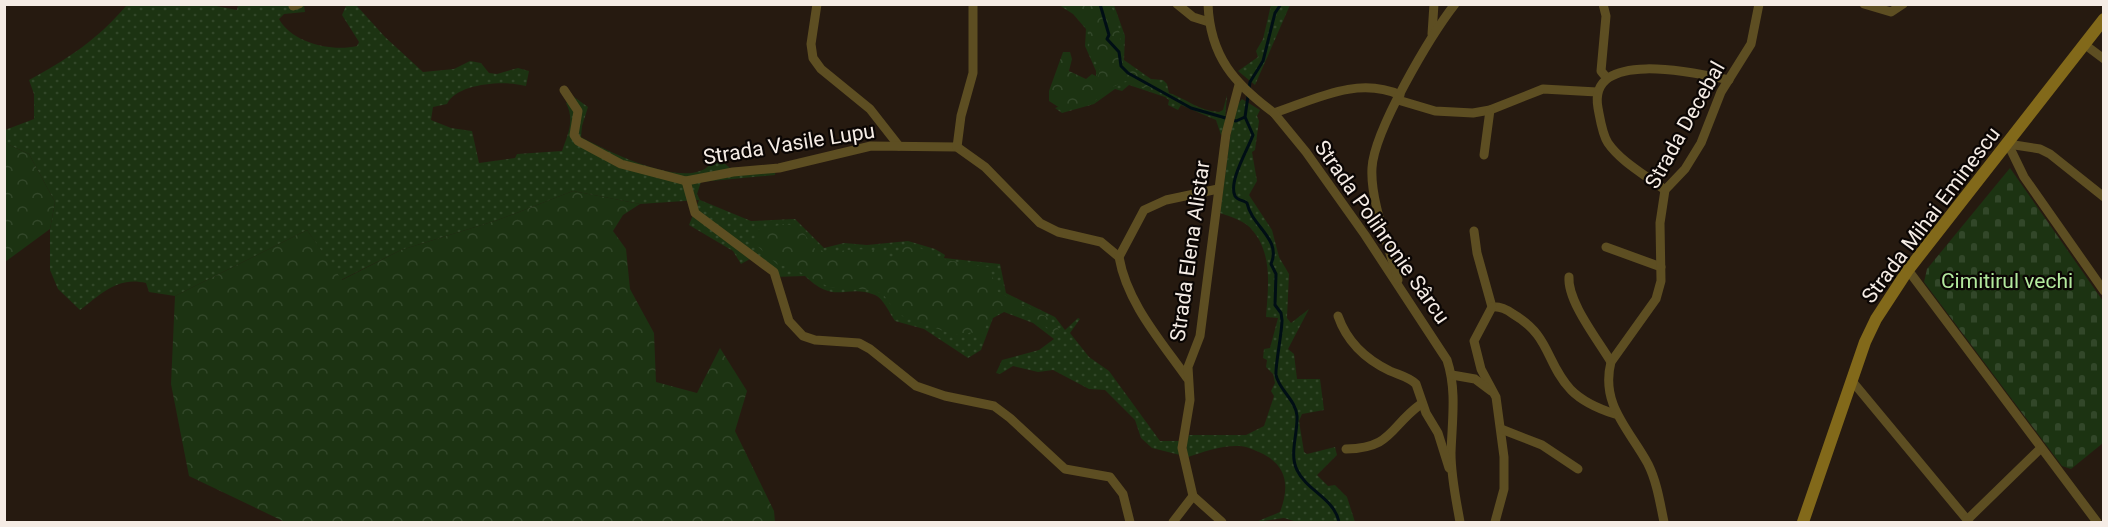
<svg xmlns="http://www.w3.org/2000/svg" width="2108" height="527" font-family="Roboto,sans-serif">
<style>
.grass{fill:url(#grass-dots)}
.forest{fill:url(#forest-crowns)}
.cemetery{fill:url(#cemetery-stones)}
.lines{fill:none;stroke-linecap:round;stroke-linejoin:round}
.stream{stroke:#000e15;stroke-width:3}
.minor{stroke:#5d4e22;stroke-width:9}
.secondary{stroke:#82691a;stroke-width:12}
.labels{text-anchor:middle;stroke-width:4.5;stroke-linejoin:round;paint-order:stroke}
.street-label{font-size:21px;fill:#f5ece5;stroke:#0b0604}
.park-label{font-size:21px;fill:#b3e99e;stroke:#0b0604}
</style>
<defs>
<pattern id="grass-dots" width="8" height="8" patternUnits="userSpaceOnUse" patternTransform="scale(1.5)"><rect width="8" height="8" fill="#1c3312"/><path d="M2 2h.1M6 6h.1" fill="none" stroke="#324729" stroke-width="1.8" stroke-linecap="round"/></pattern>
<pattern id="forest-crowns" width="20" height="18" patternUnits="userSpaceOnUse" patternTransform="scale(1.5)"><rect width="20" height="18" fill="#1c3312"/><path d="M2 6a3 3 0 1 1 6 0M12 15a3 3 0 1 1 6 0" fill="none" stroke="#324729"/></pattern>
<pattern id="cemetery-stones" width="16" height="16" patternUnits="userSpaceOnUse" patternTransform="scale(1.5)"><rect width="16" height="16" fill="#1c3312"/><path d="M2 7V4a2 2 0 0 1 4 0v3zM10 15v-3a2 2 0 0 1 4 0v3z" fill="#324729"/></pattern>
</defs>
<rect width="100%" height="100%" fill="#261a10"/>
<g class="grass">
<path d="M127,5H211L237,10L238,5H304L305,12L284,14L279,19C292,43 332,52 357,46L359,42L342,15L346,6L356,5L385,37L423,72L454,69L470,61L481,63L489,73L497,74L518,68L529,71L526,86C505,80 457,83 447,104L433,107L431,120L451,128L472,131L479,163L515,158L517,154L562,151C568,134 575,120 566,103L574,97L588,107L582,126L581,137C607,151 671,182 700,171C707,169 713,162 717,157L726,158L724,163L730,168L776,165L775,175L701,182L697,194L700,200L751,221L795,219L824,248L844,243L867,245L908,241L935,249L945,255L944,258L1000,264L1006,293L1055,317L1065,330L1078,318L1080,319L1070,333L1089,357L1109,371L1160,441H1179L1180,455L1152,448L1141,438L1135,420L1105,390L1089,389L1053,370L1038,372L1013,366L1000,374L996,373L1002,360L1039,350L1054,339L1033,323L1004,312L993,318L981,350L968,358L924,329L895,321C890,314 883,298 875,295C846,283 836,306 805,276L774,277L750,259L741,264L733,251L689,225L699,200L640,204L573,191L498,220L401,250L341,280L307,230L175,296L149,292L146,283C118,276 101,294 80,310L58,289L50,270V229L55,202L29,154L5,143V130L34,119V94L29,80C69,58 97,40 127,5Z"/>
<path d="M1059,5H1114L1125,36L1124,60L1151,79L1163,80L1167,84L1169,93C1189,100 1197,110 1219,112L1223,110L1227,95L1224,133L1221,135L1216,120L1181,105L1178,110L1168,105L1169,100L1165,97L1129,85L1122,91L1115,89L1094,104L1062,113L1055,108L1081,99L1096,80V71L1085,46L1086,29L1073,14Z"/>
<path d="M1271,5H1290L1255,85L1238,71L1258,57L1256,51L1263,39Z"/>
<path d="M1242,99L1260,110L1257,116L1259,121L1255,150L1252,152L1257,181L1249,195L1272,230L1279,257L1289,274L1287,318L1291,323L1309,309L1288,349L1294,354L1297,379H1320L1324,410L1302,414L1299,421L1304,452L1307,454L1335,447L1337,455L1317,475L1328,486L1335,485L1347,497L1355,522H1297L1284,518L1256,522L1280,512C1290,486 1287,465 1261,453C1254,450 1247,446 1239,446C1223,445 1202,452 1188,457L1186,443L1189,435H1246L1264,426L1274,396L1271,391L1275,383L1273,374L1266,367L1267,360L1263,358L1264,349L1270,348L1278,318L1266,317C1268,288 1273,255 1253,231C1246,221 1231,217 1220,213L1234,109Z"/>
</g>
<g class="forest">
<path d="M1068,5H1110L1117,17L1124,63L1159,86L1160,93L1126,81L1108,89L1090,105L1063,110L1049,101V91L1063,52H1070L1072,59L1069,71L1086,79L1092,74L1098,77L1100,70L1089,49L1090,27Z"/>
<path d="M5,143L29,154L55,202L50,229L5,262Z"/>
<path d="M573,191L640,204L623,215L613,231L626,249L630,289L654,333L656,382L697,393L720,348L747,391L735,431L774,511L775,522H285L189,476L171,384L175,296L307,230L342,280L401,250L498,220Z"/>
<path d="M784,224C802,226 805,235 815,249C836,256 859,244 881,252L884,259L898,256L902,246L918,247L946,260L989,267L998,292L1047,317L1061,332L1055,333L1029,315L1010,309L989,318L980,341L971,332L963,336L949,333L903,316L896,312L883,294L873,290L829,287L790,267L778,265L754,243L757,230Z"/>
</g>
<path class="cemetery" d="M2010,168L2103,301V443L2071,469L2062,466L1924,282L1927,269Z"/>
<g class="lines">
<g class="stream">
<path d="M1100,4L1109,35L1107,39L1119,52L1121,66L1128,73L1191,108L1236,121L1245,117"/>
<path d="M1281,4L1275,13L1263,61L1250,82L1245,117L1253,135C1248,149 1228,182 1235,196C1238,201 1244,200 1247,203C1252,227 1282,239 1271,264L1276,274L1275,305L1281,313L1282,320C1282,333 1275,366 1276,375C1279,390 1296,400 1297,416C1298,433 1289,454 1297,470C1307,491 1334,498 1339,522"/>
</g>
<g class="minor">
<path d="M817,4L811,44L813,58L821,69L870,109L899,146"/>
<path d="M1177,4L1193,17L1209,22"/>
<path d="M1208,4C1210,57 1235,84 1274,113C1316,99 1358,76 1400,95"/>
<path d="M1603,4L1606,16L1601,71L1606,77"/>
<path d="M1864,4L1891,12L1903,4"/>
<path d="M293,6L299,4"/>
<path d="M1432,34L1434,4"/>
<path d="M2084,44L2104,59"/>
<path d="M564,90L578,111L574,135L578,141L621,164L686,181L733,172L779,168L871,146L957,147L985,167L1040,223L1058,232L1101,242L1119,257C1127,303 1161,341 1187,378"/>
<path d="M1398,100L1435,111L1473,113L1490,110L1543,89L1597,92"/>
<path d="M1274,113L1306,152L1365,235L1447,360C1457,390 1452,421 1451,453C1451,477 1456,499 1460,522"/>
<path d="M2008,144L2024,177L2104,291"/>
<path d="M2008,144L2040,149L2050,154L2104,197"/>
<path d="M957,147L961,116L973,73V4"/>
<path d="M1484,155L1490,110"/>
<path d="M686,181L695,213L774,272L789,321L803,336L815,340L859,343L870,349L916,386L945,396L994,406L1010,418L1065,469L1110,477L1123,494L1130,522"/>
<path d="M1665,190C1647,176 1621,162 1608,143C1602,134 1600,118 1598,108C1587,48 1697,73 1729,80"/>
<path d="M1474,231L1477,253L1492,307C1500,306 1506,309 1513,314C1551,336 1545,362 1571,390C1583,402 1599,409 1615,414"/>
<path d="M1606,247L1661,267"/>
<path d="M1119,257L1144,210L1166,200L1218,189"/>
<path d="M1908,270L2097,522"/>
<path d="M1569,277C1567,301 1598,340 1611,362"/>
<path d="M1398,280C1389,246 1370,201 1372,168C1374,130 1431,35 1455,4"/>
<path d="M1492,307L1474,341L1481,369L1496,397L1504,457V489L1495,522"/>
<path d="M1338,316C1347,342 1365,359 1390,371C1399,375 1409,377 1416,384L1426,413L1438,433L1449,468"/>
<path d="M1452,375L1475,379L1491,391"/>
<path d="M1852,381L1969,522"/>
<path d="M1501,429L1542,445L1578,469"/>
<path d="M1346,449C1393,448 1389,427 1421,404"/>
<path d="M1193,496L1222,522"/>
<path d="M1967,520L2041,448"/>
<path d="M1173,522L1193,496L1182,448L1190,400L1188,367L1200,336L1226,134L1239,85"/>
<path d="M1664,522C1660,503 1657,482 1648,464C1630,430 1600,405 1611,362L1656,299L1661,281L1660,223L1665,190L1685,169L1701,143L1721,92L1751,44L1759,4"/>
</g>
<path class="secondary" d="M1803,522L1865,342L1876,319L1908,270L2104,19"/>
</g>
<g class="labels">
<g class="street-label">
<text transform="translate(1685 125) rotate(-61)" y="7">Strada Decebal</text>
<text transform="translate(789 144) rotate(-9)" y="7">Strada Vasile Lupu</text>
<text transform="translate(1931 215) rotate(-53)" y="7">Strada Mihai Eminescu</text>
<text transform="translate(1382 232) rotate(55)" y="7">Strada Polihronie Sârcu</text>
<text transform="translate(1190 251) rotate(-82)" y="7">Strada Elena Alistar</text>
</g>
<g class="park-label">
<text x="2007" y="288">Cimitirul vechi</text>
</g>
</g>
<rect width="2108" height="527" fill="none" stroke="#f5ece5" stroke-width="12"/>
</svg>
